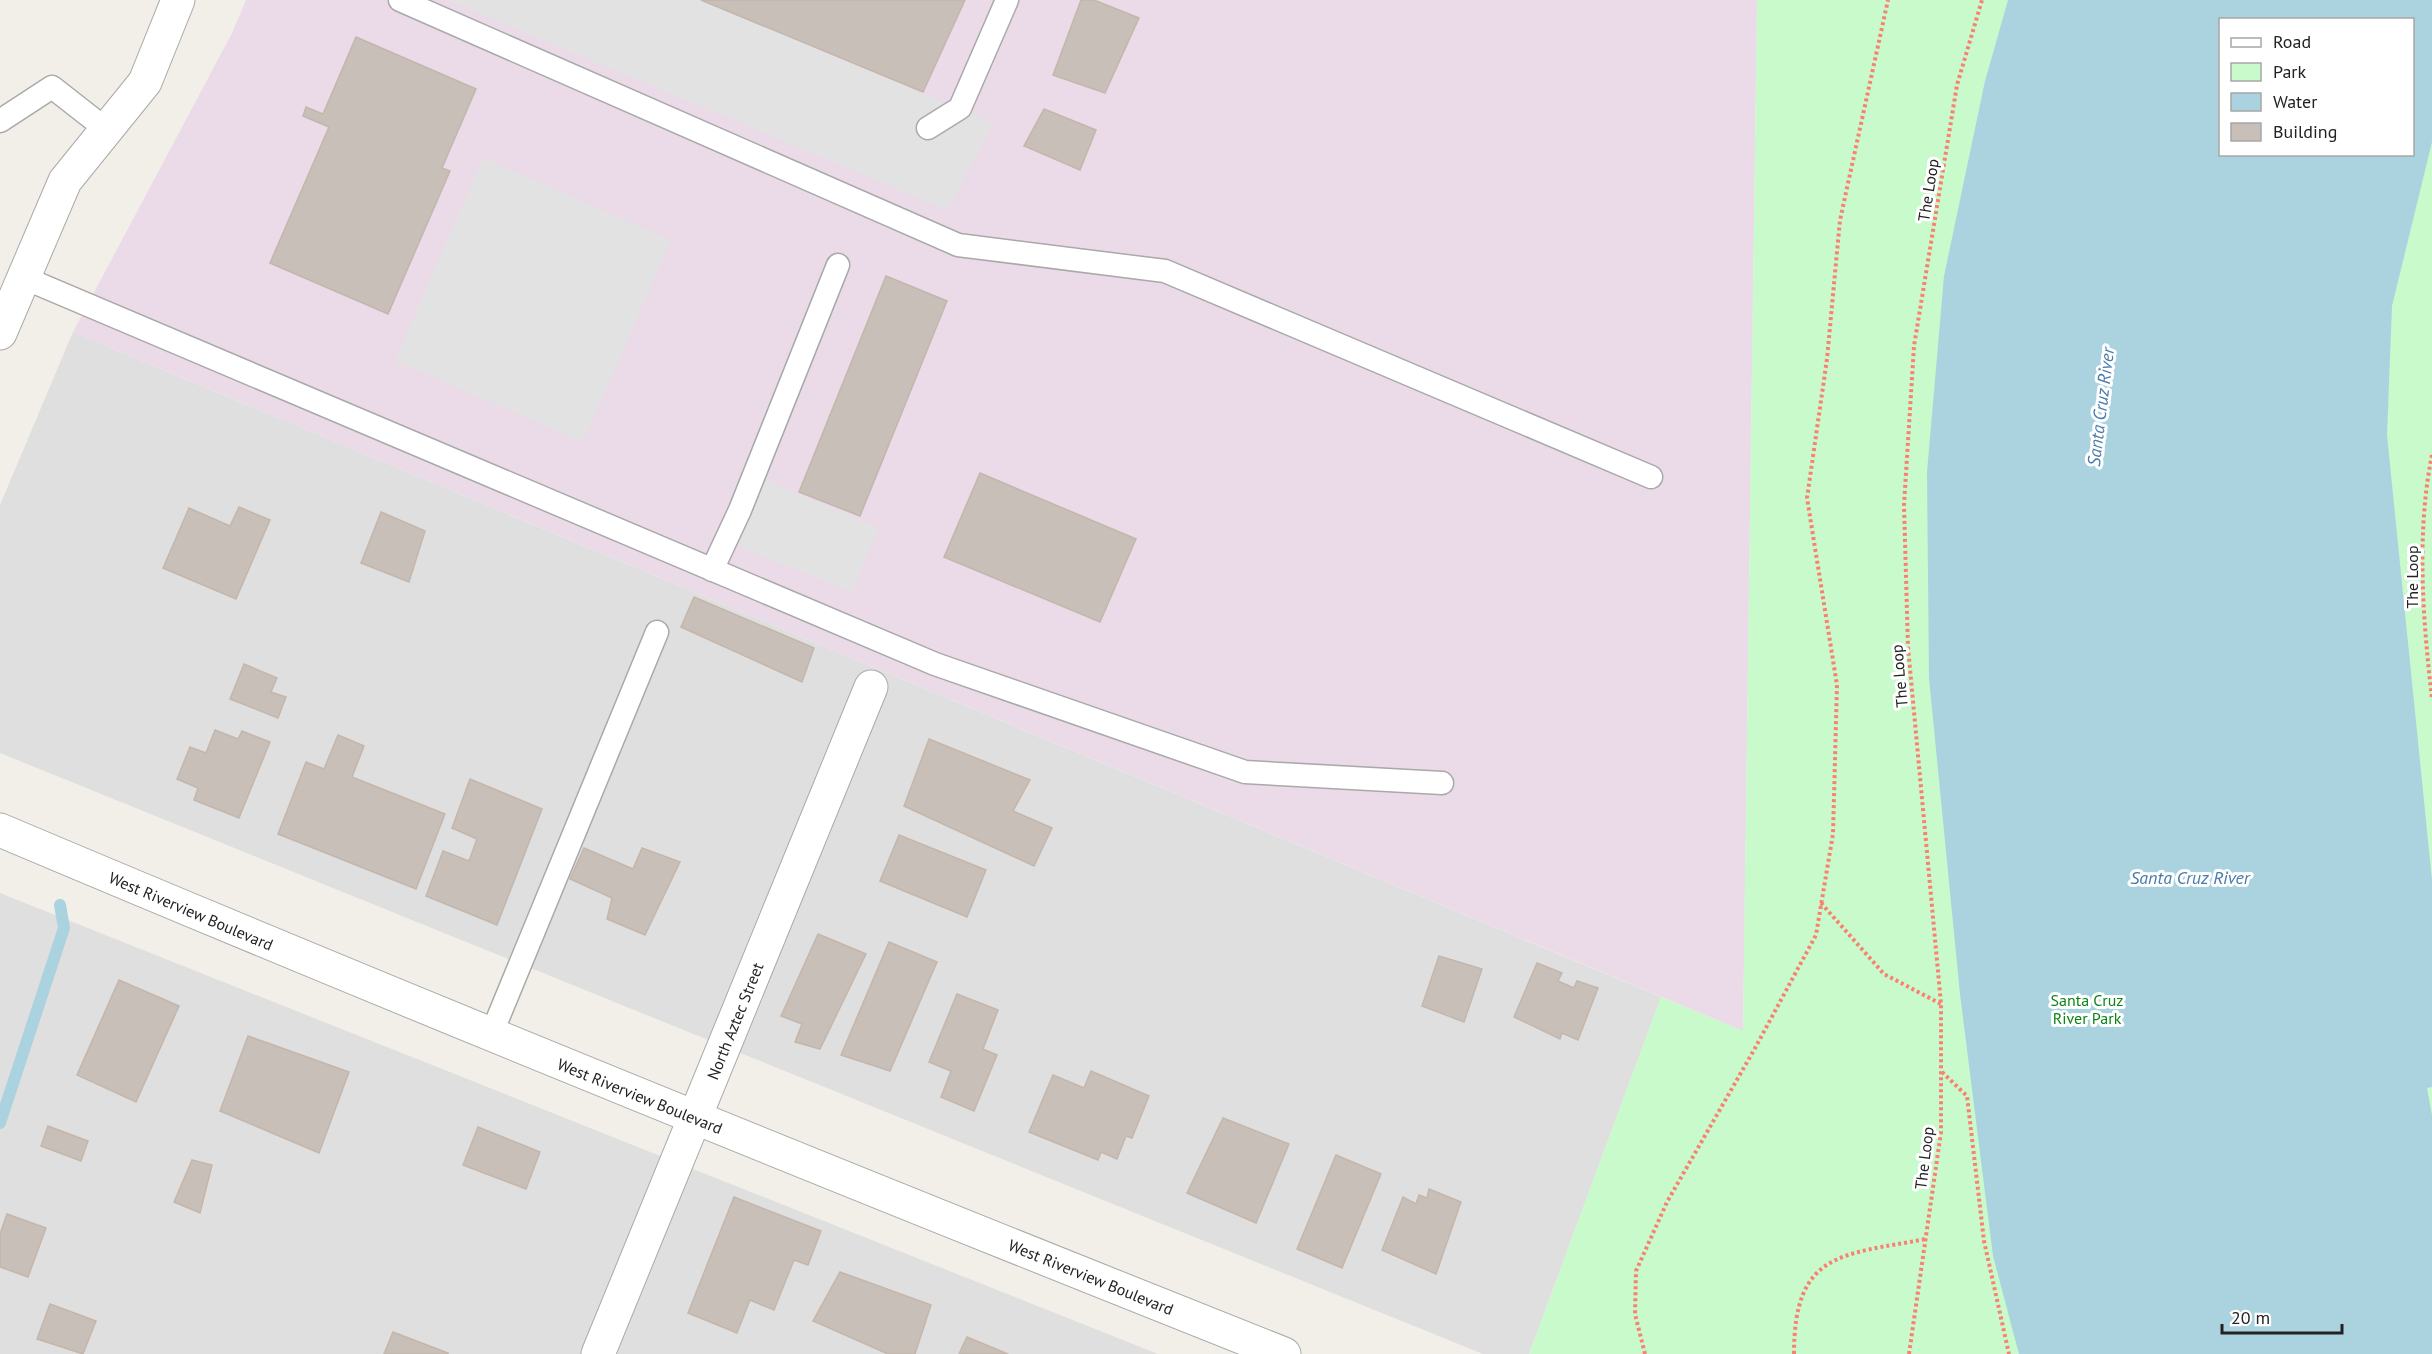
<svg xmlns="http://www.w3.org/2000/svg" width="2432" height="1354" font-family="'PT Sans',sans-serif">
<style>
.residential{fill:#e0dfdf}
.industrial{fill:#ebdbe8}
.park{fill:#c8facc;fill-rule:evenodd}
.parking{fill:#e2e2e2}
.water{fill:#aad3df;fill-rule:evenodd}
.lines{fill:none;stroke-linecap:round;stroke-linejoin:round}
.stream{stroke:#aad3df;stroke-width:12}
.building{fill:#c7bfb8;stroke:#c4b6ab;stroke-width:1.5}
.service-casing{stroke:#a9a9a9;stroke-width:25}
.minor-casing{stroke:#a9a9a9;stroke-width:35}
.tertiary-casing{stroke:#a9a9a9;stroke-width:35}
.path{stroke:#fa8072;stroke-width:4;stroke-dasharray:3 3;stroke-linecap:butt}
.service{stroke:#fff;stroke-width:22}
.minor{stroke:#fff;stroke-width:33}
.tertiary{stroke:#fff;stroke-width:33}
.labels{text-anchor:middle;stroke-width:6;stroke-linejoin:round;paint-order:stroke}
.street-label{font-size:16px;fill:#222;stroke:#fff}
.park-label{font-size:16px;fill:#0c8416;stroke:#fff}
.water-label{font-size:18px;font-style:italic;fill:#4a7aab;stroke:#fff}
</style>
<rect width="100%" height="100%" fill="#f2efe9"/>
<g class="residential">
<path d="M73,332L1661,997L1529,1354H1483L0,753V505Z"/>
<path d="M0,893L1158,1354H0Z"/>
</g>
<path class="industrial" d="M246,0H1757L1743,1031L73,332L232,33Z"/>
<path class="park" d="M1757,0H2432V1354H1529L1661,997L1743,1031ZM2220,20H2412V154H2220Z"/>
<g class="parking">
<path d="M448,0H701L993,123L948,210Z"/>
<path d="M483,158L671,240L583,442L395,361Z"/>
<path d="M766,480L878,528L852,592L738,546Z"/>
</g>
<path class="water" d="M2008,0H2432V142L2392,306L2387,435L2432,880V1087L2427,1088L2432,1115V1354H2019L1993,1256L1960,994L1929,678L1927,472L1944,276L1985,81ZM2220,20H2412V154H2220Z"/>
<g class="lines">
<path class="stream" d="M0,1123L64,928L60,905"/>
</g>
<g class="building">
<path d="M701,0H965L923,92Z"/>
<path d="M1081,0H1094L1139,18L1105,93L1053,75Z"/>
<path d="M356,37L476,89L442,168L450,171L388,314L270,263L329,127L303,116L306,107L323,114Z"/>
<path d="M1044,109L1096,130L1080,170L1024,146Z"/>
<path d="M886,276L947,301L860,516L799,492Z"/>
<path d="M980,473L1136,539L1100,622L944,557Z"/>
<path d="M239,507L270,520L236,599L163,568L189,508L230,526Z"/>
<path d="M381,512L425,531L409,582L361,563Z"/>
<path d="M694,597L814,648L802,682L681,627Z"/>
<path d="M244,664L277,678L271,692L286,697L278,718L230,699Z"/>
<path d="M215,730L238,739L242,731L270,742L239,818L194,800L198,788L177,779L190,747L206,753Z"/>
<path d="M338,735L364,746L352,777L445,814L416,889L278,834L306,762L324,769Z"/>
<path d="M929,739L1030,780L1013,811L1052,828L1034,866L904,806Z"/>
<path d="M470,779L542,809L497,925L426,896L443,851L469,861L477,839L452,828Z"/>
<path d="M899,835L986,870L967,917L880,881Z"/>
<path d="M584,848L633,869L642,848L680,862L645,935L607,919L612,898L570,879Z"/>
<path d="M818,934L866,954L820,1049L795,1042L802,1024L781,1016Z"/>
<path d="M889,942L937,962L890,1071L841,1055Z"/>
<path d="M1439,956L1482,969L1464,1022L1422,1006Z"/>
<path d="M1537,963L1562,973L1558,981L1574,988L1577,981L1598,988L1578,1040L1562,1033L1560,1039L1514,1017Z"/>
<path d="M119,980L179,1006L136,1102L77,1075Z"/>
<path d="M957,994L998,1010L983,1049L997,1055L974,1111L941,1097L951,1071L929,1062Z"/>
<path d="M248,1036L349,1072L319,1153L220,1111Z"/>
<path d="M1091,1071L1149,1096L1132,1138L1126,1136L1117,1159L1101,1152L1098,1160L1029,1132L1053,1075L1084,1088Z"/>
<path d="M1223,1118L1289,1144L1256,1223L1187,1193Z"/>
<path d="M48,1126L88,1141L81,1161L41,1146Z"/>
<path d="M478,1127L540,1152L526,1189L463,1165Z"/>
<path d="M1336,1155L1381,1174L1342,1268L1297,1249Z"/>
<path d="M192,1160L212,1165L200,1213L174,1202Z"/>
<path d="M1429,1189L1461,1202L1436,1274L1382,1250L1403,1197L1416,1204L1419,1195L1427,1198Z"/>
<path d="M734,1197L821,1231L808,1265L794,1260L774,1310L750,1300L737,1333L688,1313Z"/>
<path d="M7,1214L46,1228L28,1277L0,1267V1234Z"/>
<path d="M840,1272L931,1305L915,1354H888L813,1321Z"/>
<path d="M50,1304L96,1321L83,1354L37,1339Z"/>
<path d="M393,1332L448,1353V1354H384Z"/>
<path d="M967,1337L1008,1354H959Z"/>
</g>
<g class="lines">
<defs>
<g id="service">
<path d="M400,0L958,245L1165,271L1651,477"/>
<path d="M0,121L52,87L107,130"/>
<path d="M928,128L960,108L1007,0"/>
<path d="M22,277L935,664L1245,772L1442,783"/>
<path d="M712,570L740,510L838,265"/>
<path d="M491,1035L657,632"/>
</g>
<path id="minor" d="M598,1354L871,687"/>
<g id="tertiary">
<path d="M0,333L65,181L145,82L178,0"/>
<path d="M0,830C426,1010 854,1183 1284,1354"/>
</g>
</defs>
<use href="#service" class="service-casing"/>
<use href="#minor" class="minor-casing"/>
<use href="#tertiary" class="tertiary-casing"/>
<g class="path">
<path d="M2432,455C2416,533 2423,621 2432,699"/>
<path d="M1821,903L1884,974L1941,1004"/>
<path d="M1942,1072L1967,1096L1984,1241L2009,1354"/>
<path d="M1645,1354L1635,1314L1636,1271L1667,1202L1754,1050L1816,935L1833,834L1837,685L1807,498L1827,359L1840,220L1888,0"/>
<path d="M1794,1354C1794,1251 1842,1255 1926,1239"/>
<path d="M1909,1354L1941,1132V1004L1908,647L1904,505L1914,346L1957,85L1982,0"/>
</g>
<use href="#service" class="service"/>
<use href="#minor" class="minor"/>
<use href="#tertiary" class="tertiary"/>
</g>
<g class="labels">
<g class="street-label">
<text transform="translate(1928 190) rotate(-81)" y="6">The Loop</text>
<text transform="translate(2412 577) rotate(-90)" y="6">The Loop</text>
<text transform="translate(1899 676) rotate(-95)" y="6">The Loop</text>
<text transform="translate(191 911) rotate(23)" y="6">West Riverview Boulevard</text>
<text transform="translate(735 1021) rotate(-68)" y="6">North Aztec Street</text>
<text transform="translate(640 1096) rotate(22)" y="6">West Riverview Boulevard</text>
<text transform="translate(1924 1158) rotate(-83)" y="6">The Loop</text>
<text transform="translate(1091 1277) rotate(22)" y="6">West Riverview Boulevard</text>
</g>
<g class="park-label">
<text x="2087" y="1006">Santa Cruz<tspan x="2087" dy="18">River Park</tspan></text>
</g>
<g class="water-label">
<text transform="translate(2101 407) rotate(-83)" y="6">Santa Cruz River</text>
<text x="2190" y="884">Santa Cruz River</text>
</g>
</g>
<rect x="2219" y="18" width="195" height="138" fill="#ffffff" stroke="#a7a7a7" stroke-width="1.5"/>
<rect x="2231" y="38" width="30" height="9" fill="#ffffff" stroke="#a7a7a7" stroke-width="1.5"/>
<text x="2273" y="48" font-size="18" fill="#222222">Road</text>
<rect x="2231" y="63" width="30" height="18" fill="#c8facc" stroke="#a7a7a7" stroke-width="1.5"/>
<text x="2273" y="78" font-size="18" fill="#222222">Park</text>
<rect x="2231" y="93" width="30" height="18" fill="#aad3df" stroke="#a7a7a7" stroke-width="1.5"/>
<text x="2273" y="108" font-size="18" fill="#222222">Water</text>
<rect x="2231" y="123" width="30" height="18" fill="#c7bfb8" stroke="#a7a7a7" stroke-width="1.5"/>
<text x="2273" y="138" font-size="18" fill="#222222">Building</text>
<path d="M2222 1324v9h120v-9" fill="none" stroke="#222222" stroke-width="3"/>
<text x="2231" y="1324" font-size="18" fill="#222222" stroke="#ffffff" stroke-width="4.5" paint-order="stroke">20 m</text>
</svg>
